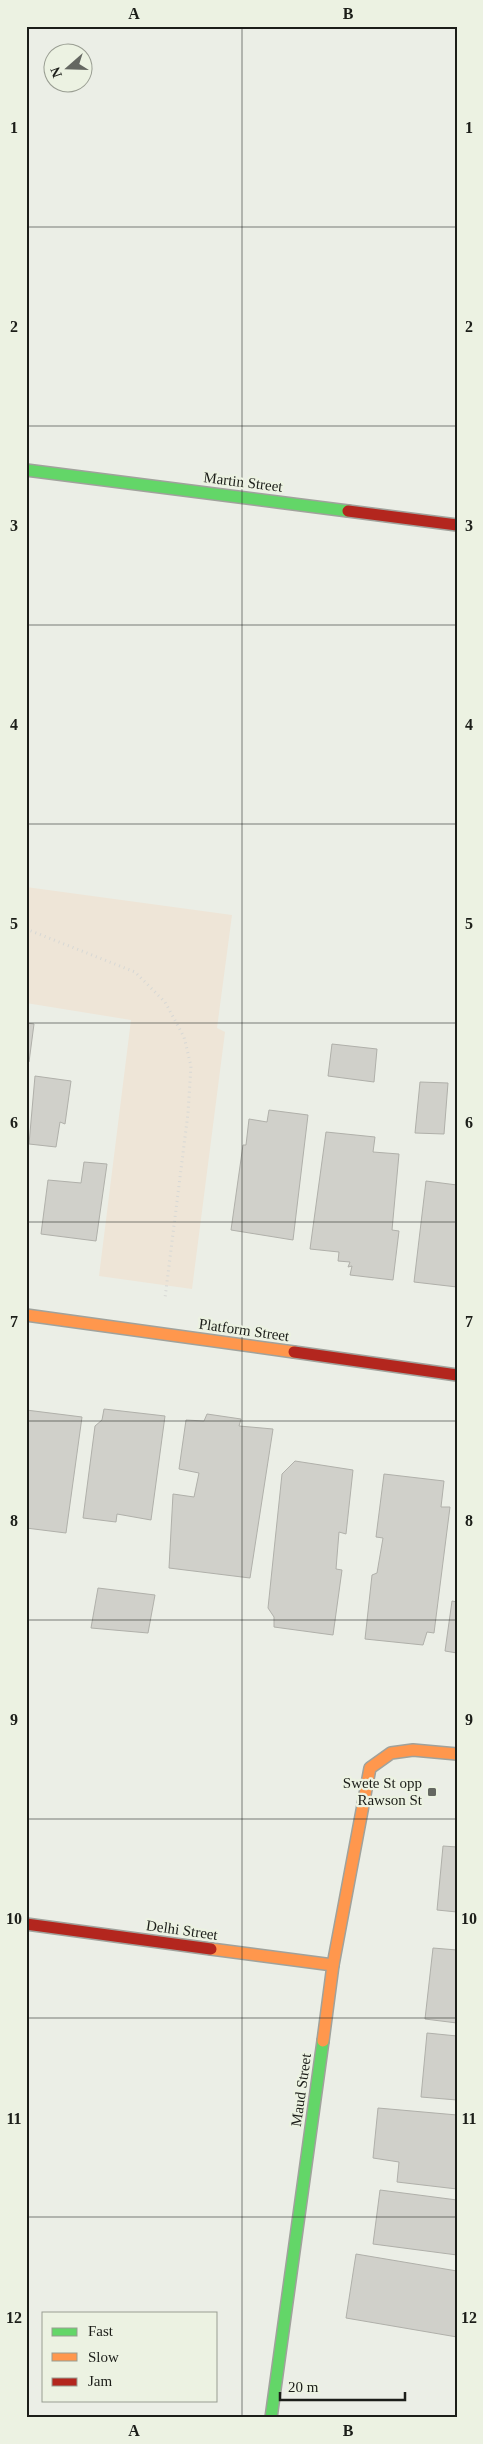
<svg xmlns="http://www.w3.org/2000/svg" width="483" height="2444" font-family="'Times New Roman',serif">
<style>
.green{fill:#eee5d7}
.building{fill:#d0d0ca;stroke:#b0b0aa}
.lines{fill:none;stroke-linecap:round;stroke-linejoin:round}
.fast-casing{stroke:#a0a29c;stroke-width:14}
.slow-casing{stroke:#a0a29c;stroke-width:14}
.jam-casing{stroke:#a0a29c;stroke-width:14}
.path{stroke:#d7d8d5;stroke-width:3;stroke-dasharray:1 4;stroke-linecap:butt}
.fast{stroke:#63d668;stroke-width:11}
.slow{stroke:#ff974d;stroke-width:11}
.jam{stroke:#b3261e;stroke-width:11}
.grid{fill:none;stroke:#1c1e19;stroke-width:1;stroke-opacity:0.55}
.poi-dot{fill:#646761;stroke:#ecf2e2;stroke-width:2}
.labels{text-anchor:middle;stroke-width:4.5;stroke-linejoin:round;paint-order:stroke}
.street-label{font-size:15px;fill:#1c1e19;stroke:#ecf2e2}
.poi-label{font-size:15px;fill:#1c1e19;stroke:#ecf2e2;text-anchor:end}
.neatline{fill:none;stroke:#1c1e19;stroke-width:2}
.grid-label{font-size:16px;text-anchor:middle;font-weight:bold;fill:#1c1e19}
</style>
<rect width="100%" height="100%" fill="#ebeee6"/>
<path class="green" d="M26,887L232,915L217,1028L225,1032L192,1289L99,1276L131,1020L26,1003Z"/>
<g class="building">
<path d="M26,1023L34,1024L29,1062H26Z"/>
<path d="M332,1044L377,1049L374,1082L328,1076Z"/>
<path d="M35,1076L71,1081L65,1124L60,1122L56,1147L29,1144Z"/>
<path d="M420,1082L448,1083L444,1134L415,1133Z"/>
<path d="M269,1110L308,1115L293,1240L231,1230L243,1145H246L249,1119L267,1122Z"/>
<path d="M326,1132L375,1137L373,1152L399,1154L392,1230L399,1231L393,1280L350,1275L352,1266L348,1267L350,1262L338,1261L339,1252L310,1249Z"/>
<path d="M84,1162L107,1164L96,1241L41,1234L48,1180L81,1183Z"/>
<path d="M426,1181L457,1185V1287L414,1282Z"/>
<path d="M104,1409L165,1416L151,1520L117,1514L116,1522L83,1518L95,1426L102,1420Z"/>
<path d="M26,1410L82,1417L66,1533L26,1528Z"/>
<path d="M207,1414L241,1419L239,1426L273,1429L250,1578L169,1568L173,1494L194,1497L199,1473L179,1469L186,1420L204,1421Z"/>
<path d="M295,1461L353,1470L346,1534L339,1532L336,1569L342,1570L333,1635L274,1627V1617L268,1608L282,1474Z"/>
<path d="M384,1474L444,1481L441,1507H450L434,1633L427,1632L423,1645L365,1639L372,1575L377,1573L383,1538L376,1537Z"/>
<path d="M98,1588L155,1595L148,1633L91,1628Z"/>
<path d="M452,1601L457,1602V1653L445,1651Z"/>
<path d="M443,1846L457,1847V1912L437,1910Z"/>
<path d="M433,1948L457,1950V2023L425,2019Z"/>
<path d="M427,2033L457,2036V2100L421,2097Z"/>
<path d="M378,2108L457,2115V2189L397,2182L399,2162L373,2158Z"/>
<path d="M380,2190L457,2200V2255L373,2244Z"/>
<path d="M356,2254L457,2271V2337L346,2318Z"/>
</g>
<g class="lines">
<defs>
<g id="fast">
<path d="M26,470L348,511"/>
<path d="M271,2418L323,2041"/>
</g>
<g id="slow">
<path d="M26,1315L294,1352"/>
<path d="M211,1949L333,1965"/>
<path d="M323,2041L333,1965L370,1768L391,1753L413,1750L457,1754"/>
</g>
<g id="jam">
<path d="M348,511L457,525"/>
<path d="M294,1352L457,1375"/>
<path d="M26,1924L211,1949"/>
</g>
</defs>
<use href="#fast" class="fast-casing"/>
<use href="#slow" class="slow-casing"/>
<use href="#jam" class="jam-casing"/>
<path class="path" d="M26,929L135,972L165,1002L184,1037L191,1066L188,1113L165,1298"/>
<use href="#fast" class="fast"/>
<use href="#slow" class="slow"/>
<use href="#jam" class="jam"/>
</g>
<path class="grid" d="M242,26V2418M26,227H457M26,426H457M26,625H457M26,824H457M26,1023H457M26,1222H457M26,1421H457M26,1620H457M26,1819H457M26,2018H457M26,2217H457"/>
<rect class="poi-dot" x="427" y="1787" width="10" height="10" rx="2.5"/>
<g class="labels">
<g class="street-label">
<text transform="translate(243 482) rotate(7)" y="5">Martin Street</text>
<text transform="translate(244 1330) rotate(8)" y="5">Platform Street</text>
<text transform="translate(182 1930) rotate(8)" y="5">Delhi Street</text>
<text transform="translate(301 2090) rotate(-82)" y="5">Maud Street</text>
</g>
<g class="poi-label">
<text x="422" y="1788">Swete St opp<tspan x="422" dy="17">Rawson St</tspan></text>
</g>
</g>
<rect width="483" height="2444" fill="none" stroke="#ecf2e2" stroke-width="55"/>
<rect x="42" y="2312" width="175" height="90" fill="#ecf2e2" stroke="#999d92"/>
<rect x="52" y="2328" width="25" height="8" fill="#63d668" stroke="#999d92"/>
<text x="88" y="2336" font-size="15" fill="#1c1e19">Fast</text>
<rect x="52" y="2353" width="25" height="8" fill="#ff974d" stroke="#999d92"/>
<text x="88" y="2362" font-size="15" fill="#1c1e19">Slow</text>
<rect x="52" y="2378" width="25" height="8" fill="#b3261e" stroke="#999d92"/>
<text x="88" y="2386" font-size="15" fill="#1c1e19">Jam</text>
<g transform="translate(68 68) rotate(250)"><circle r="24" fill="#ecf2e2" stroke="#999d92"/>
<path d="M0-4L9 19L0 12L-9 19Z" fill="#646761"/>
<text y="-8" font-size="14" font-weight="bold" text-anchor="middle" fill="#1c1e19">N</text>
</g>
<path d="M280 2392v8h125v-8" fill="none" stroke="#1c1e19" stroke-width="2.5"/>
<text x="288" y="2392" font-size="15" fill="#1c1e19" stroke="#ecf2e2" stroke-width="4" paint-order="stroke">20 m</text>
<rect x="28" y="28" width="428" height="2388" class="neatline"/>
<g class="grid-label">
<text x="134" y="19">A</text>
<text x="348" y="19">B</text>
<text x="14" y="133">1</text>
<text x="469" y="133">1</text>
<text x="14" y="332">2</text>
<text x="469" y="332">2</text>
<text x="14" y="531">3</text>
<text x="469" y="531">3</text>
<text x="14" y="730">4</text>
<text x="469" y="730">4</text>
<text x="14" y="929">5</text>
<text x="469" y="929">5</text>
<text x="14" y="1128">6</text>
<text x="469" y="1128">6</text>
<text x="14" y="1327">7</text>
<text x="469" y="1327">7</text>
<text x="14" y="1526">8</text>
<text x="469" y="1526">8</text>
<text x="14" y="1725">9</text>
<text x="469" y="1725">9</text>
<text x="14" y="1924">10</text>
<text x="469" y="1924">10</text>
<text x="14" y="2124">11</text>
<text x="469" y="2124">11</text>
<text x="14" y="2323">12</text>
<text x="469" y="2323">12</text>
<text x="134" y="2436">A</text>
<text x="348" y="2436">B</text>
</g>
</svg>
